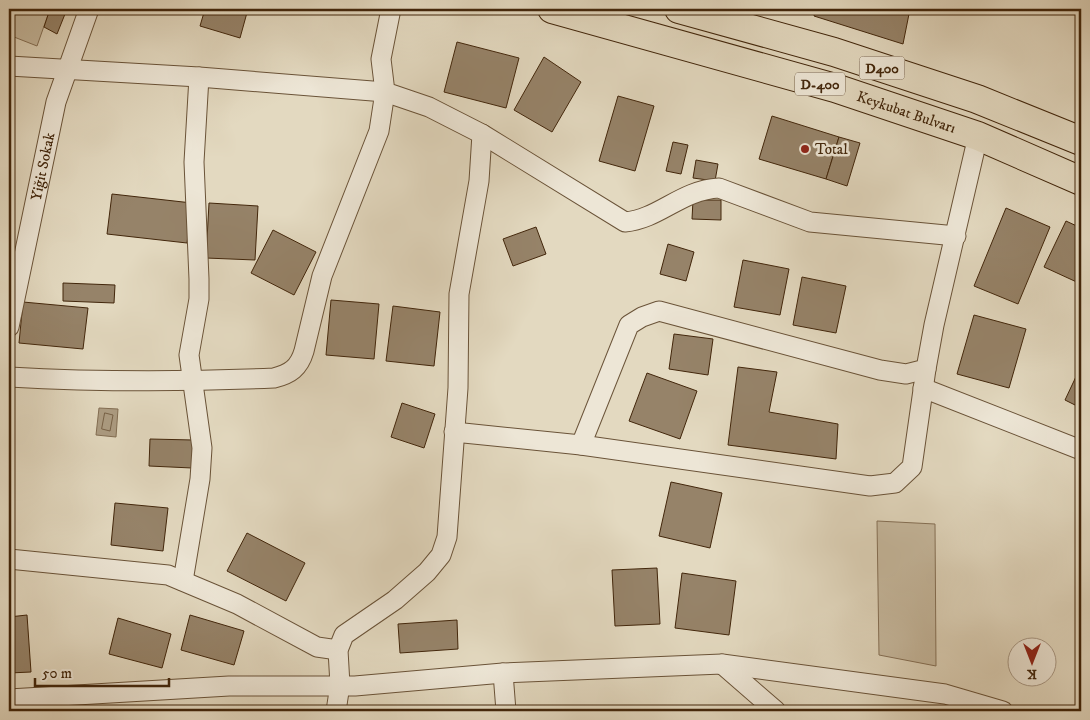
<svg xmlns="http://www.w3.org/2000/svg" width="1090" height="720" font-family="'IM FELL DW Pica',serif">
<style>
.green{fill:#c8bba1;stroke:#857056}
.water{fill:#ac9c82;stroke:#826d52}
.lines{fill:none;stroke-linecap:round;stroke-linejoin:round}
.shore{stroke:#776146;stroke-width:1}
.building{fill:#968369;stroke:#42260b}
.street-casing{stroke:#6a5338;stroke-width:21}
.highway-casing{stroke:#42260b;stroke-width:30}
.street{stroke:#ede6d6;stroke-width:19}
.highway{stroke:#e3d9c0;stroke-width:28}
.poi-dot{fill:#8f2418;stroke:#ede6d6;stroke-width:2}
.labels{text-anchor:middle;stroke-width:5;stroke-linejoin:round;paint-order:stroke}
.shield{fill:#ede6d6;stroke:#756048;stroke-width:1}
.shield-label{font-size:14px;font-weight:bold;fill:#42260b}
.street-label{font-size:15px;fill:#42260b;stroke:#ede6d6}
.poi-label{font-size:15px;fill:#42260b;stroke:#ede6d6;text-anchor:start}
</style>
<rect width="100%" height="100%" fill="#e3d9c0"/>
<filter id="stains"><feTurbulence type="fractalNoise" baseFrequency=".004" numOctaves="4"/><feColorMatrix values="0 0 0 0 .2 0 0 0 0 .09 0 0 0 0 .02 0 0 0 .5 -.17"/></filter>
<radialGradient id="worn" r=".72"><stop offset=".6" stop-color="#630" stop-opacity="0"/><stop offset="1" stop-color="#630" stop-opacity=".3"/></radialGradient>
<g class="green">
<path d="M9,9H50L37,46L9,35Z"/>
<path d="M877,521L935,524L936,666L879,655Z"/>
</g>
<path class="water" d="M99,408L118,409L116,437L96,435Z"/>
<g class="lines">
<path class="shore" d="M105,413L113,415L110,431L102,429Z"/>
</g>
<g class="building">
<path d="M50,9H67L57,34L44,27Z"/>
<path d="M205,9H248L240,38L200,26Z"/>
<path d="M816,9H910L903,44L814,16Z"/>
<path d="M457,42L519,58L506,108L444,92Z"/>
<path d="M544,57L581,82L552,132L514,110Z"/>
<path d="M618,96L654,106L635,171L599,161Z"/>
<path d="M772,116L839,137L826,179L759,159Z"/>
<path d="M839,137L860,143L847,186L826,179Z"/>
<path d="M673,142L688,145L681,174L666,171Z"/>
<path d="M696,160L718,164L715,181L693,178Z"/>
<path d="M112,194L192,203L187,243L107,234Z"/>
<path d="M693,200H721V220L692,219Z"/>
<path d="M209,203L258,206L255,260L206,258Z"/>
<path d="M1006,208L1050,227L1018,304L974,286Z"/>
<path d="M1066,221L1081,228V284L1044,267Z"/>
<path d="M536,227L546,254L513,266L503,239Z"/>
<path d="M273,230L316,252L294,295L251,273Z"/>
<path d="M668,244L694,252L686,281L660,274Z"/>
<path d="M743,260L789,269L780,315L734,307Z"/>
<path d="M802,277L846,286L836,333L793,325Z"/>
<path d="M63,283L115,285L114,303L63,301Z"/>
<path d="M331,300L379,304L374,359L326,355Z"/>
<path d="M23,302L88,308L83,349L19,343Z"/>
<path d="M393,306L440,312L434,366L386,361Z"/>
<path d="M974,315L1026,329L1009,388L957,374Z"/>
<path d="M674,334L713,339L708,375L669,369Z"/>
<path d="M1081,366V408L1065,400Z"/>
<path d="M738,367L777,372L769,412L838,424L836,459L728,445Z"/>
<path d="M647,373L697,391L680,439L629,421Z"/>
<path d="M402,403L435,414L424,448L391,437Z"/>
<path d="M150,439L193,440L192,468L149,466Z"/>
<path d="M671,482L722,493L710,548L659,536Z"/>
<path d="M115,503L168,508L163,551L111,545Z"/>
<path d="M247,533L305,563L286,601L227,571Z"/>
<path d="M657,568L660,624L615,626L612,570Z"/>
<path d="M682,573L736,581L729,635L675,628Z"/>
<path d="M27,615L31,672L9,673V617Z"/>
<path d="M190,615L244,631L234,665L181,650Z"/>
<path d="M118,618L171,634L162,668L109,654Z"/>
<path d="M457,620L458,649L400,653L398,624Z"/>
</g>
<g class="lines">
<defs>
<g id="street">
<path d="M391,9L381,59L385,92L429,107L482,134L625,222C659,219 681,190 719,188L810,222L956,236"/>
<path d="M9,66L199,77L385,92L379,131L322,276L304,351C299,368 290,374 274,378C185,382 97,382 9,377"/>
<path id="s1" d="M9,327L56,102L89,9"/>
<path d="M923,388L1081,450"/>
<path d="M454,432L581,445L870,486L895,483L912,467L926,369"/>
<path d="M581,445L629,325L642,317L659,311L880,370L906,374L926,369L934,325L978,136"/>
<path d="M9,559L168,575L237,604L317,647L338,650"/>
<path d="M183,581L200,479L202,448L189,355L199,299V279L194,162L199,77"/>
<path d="M722,664L776,711"/>
<path d="M503,673L506,711"/>
<path d="M9,699L229,686H355L503,673L722,664L945,694L1003,711"/>
<path d="M336,711L340,685L338,650L344,635L395,600L427,572L441,555L447,537L458,388L459,294L479,181L482,134"/>
</g>
<g id="highway">
<path id="s2" d="M552,9L835,88L978,136L1081,181"/>
<path d="M679,9L834,52L977,99L1081,141"/>
</g>
</defs>
<use href="#street" class="street-casing"/>
<use href="#highway" class="highway-casing"/>
<use href="#street" class="street"/>
<use href="#highway" class="highway"/>
</g>
<circle class="poi-dot" cx="805" cy="149" r="5"/>
<g class="labels">
<g class="shield">
<rect x="859.5" y="56.5" width="45" height="23" rx="4"/>
<rect x="795" y="72.5" width="50" height="23" rx="4"/>
</g>
<g class="shield-label">
<text x="882" y="73">D400</text>
<text x="820" y="89">D-400</text>
</g>
<g class="street-label">
<text dy="5" stroke="none"><textPath href="#s2" startOffset="369">Keykubat Bulvarı</textPath></text>
<text dy="5" stroke="none"><textPath href="#s1" startOffset="164">Yiğit Sokak</textPath></text>
</g>
<g class="poi-label">
<text x="815" y="154">Total</text>
</g>
</g>
<rect width="1090" height="720" fill="none" stroke="#e3d9c0" stroke-width="30"/>
<rect x="10" y="10" width="1070" height="700" fill="none" stroke="#42260b" stroke-width="2.5"/>
<rect x="15" y="15" width="1060" height="690" fill="none" stroke="#42260b"/>
<g transform="translate(1032 662) rotate(180)"><circle r="24" fill="#ede6d6" stroke="#a99985"/>
<path d="M0-4L9 19L0 12L-9 19Z" fill="#8f2418"/>
<text y="-8" font-size="14" font-weight="bold" text-anchor="middle" fill="#42260b">K</text>
</g>
<path d="M35 678v8h134v-8" fill="none" stroke="#42260b" stroke-width="2.5"/>
<text x="42" y="678" font-size="15" fill="#42260b" stroke="#ede6d6" stroke-width="4" paint-order="stroke">50 m</text>
<rect width="100%" height="100%" filter="url(#stains)"/>
<rect width="100%" height="100%" fill="url(#worn)"/>
</svg>
